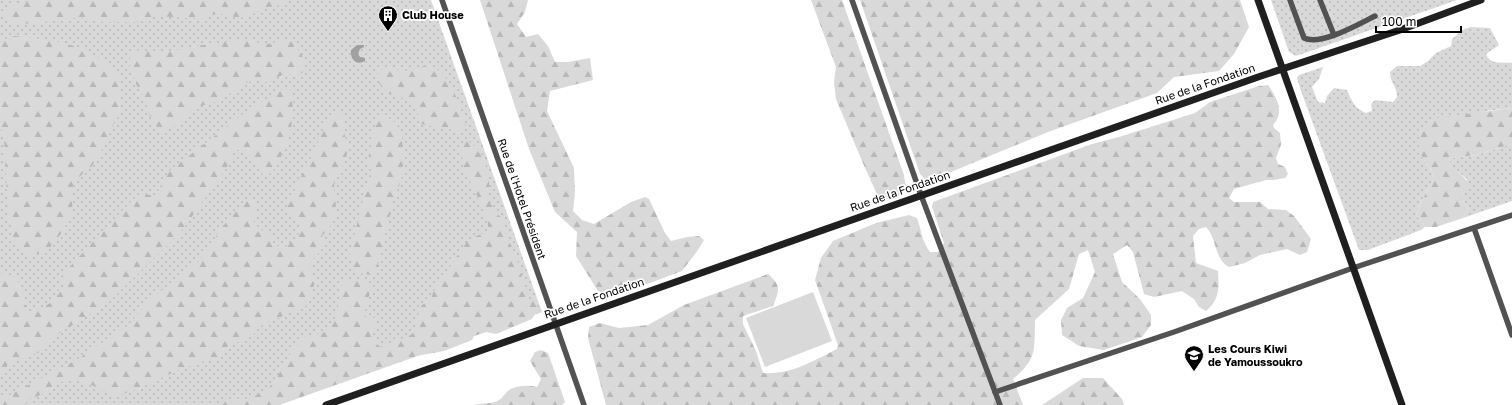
<svg xmlns="http://www.w3.org/2000/svg" width="1512" height="405" font-family="'Golos Text',sans-serif">
<style>
.grass{fill:url(#grass-dots)}
.forest{fill:url(#forest-firs)}
.pitch{fill:#d9d9d9}
.water{fill:#a0a0a0}
.lines{fill:none;stroke-linecap:round;stroke-linejoin:round}
.street{stroke:#525252;stroke-width:5.5}
.secondary{stroke:#1f1f1f;stroke-width:7}
.labels{text-anchor:middle;stroke-width:3.5;stroke-linejoin:round;paint-order:stroke}
.poi-label{font-size:11px;font-weight:bold;fill:#000;stroke:#fff;text-anchor:start}
.street-label{font-size:11px;fill:#000;stroke:#fff}
</style>
<defs>
<pattern id="grass-dots" width="8" height="8" patternUnits="userSpaceOnUse"><rect width="8" height="8" fill="#d9d9d9"/><path d="M2 2h.1M6 6h.1" fill="none" stroke="#b8b8b8" stroke-width="1.8" stroke-linecap="round"/></pattern>
<pattern id="forest-firs" width="22" height="20" patternUnits="userSpaceOnUse"><rect width="22" height="20" fill="#d9d9d9"/><path d="M5 1l3.5 6h-7zM16 11l3.5 6h-7z" fill="#b8b8b8"/></pattern>
</defs>
<rect width="100%" height="100%" fill="#fff"/>
<g class="grass">
<path d="M0,0H431L542,312L279,405H0Z"/>
<path d="M1271,0H1457L1296,56L1289,52Z"/>
<path d="M1471,27L1490,28L1499,45L1486,54C1490,65 1502,62 1512,63V108L1486,111L1422,157L1431,169L1434,179L1421,202L1416,214L1425,227L1421,230L1368,250H1359L1300,88L1297,78L1299,75L1323,67L1319,79L1312,87L1318,102L1325,103L1327,96L1334,88L1347,90C1352,101 1354,108 1366,113L1372,111L1371,104L1375,100L1393,102L1397,97C1397,85 1390,84 1390,72L1397,66H1420L1428,61L1436,53L1451,46L1452,39L1464,29Z"/>
<path d="M1505,146H1512V201L1463,218L1468,209L1462,199L1467,179L1451,166L1449,158L1476,155Z"/>
</g>
<g class="forest">
<path d="M31,0H289L277,6L267,7L256,13L241,18L216,13L202,19L157,16L140,22H105L78,18L57,19L40,23L13,24L4,16L5,8Z"/>
<path d="M480,0H528L525,12L517,24L526,37L538,34L548,46L555,62H568L590,58L593,80L550,91L547,111L574,168L575,192L573,211L582,220L594,224L631,202L645,197L649,199L665,233L671,241L687,237L699,236L704,240L698,250L682,271L634,289L607,295L598,291L576,256L577,232L555,212L529,149Z"/>
<path d="M811,0H842L904,175L906,188L901,195L880,201L862,161L836,99L834,82L836,67Z"/>
<path d="M860,0H1240L1249,27L1234,54L1219,71L1174,77L1157,93L1048,132L951,172L927,181L920,174Z"/>
<path d="M15,36C57,40 90,44 120,76L121,111L112,127L105,145L92,166L73,182L72,214L63,231L47,251L30,256L15,247L8,212L4,139L0,123V40Z"/>
<path d="M241,40H252L263,45L282,41L290,40L301,53L306,68L302,73L297,75L284,74L268,82L257,81L248,82L239,87L226,97L216,102L196,107L186,118L172,128L160,132C157,127 152,121 150,116C148,111 148,106 145,101C138,86 123,66 133,50L162,53L196,46Z"/>
<path d="M426,65C451,69 458,104 466,124L458,131L421,124C419,117 417,108 412,104C398,92 381,98 377,75L381,70L388,66C402,73 412,71 426,65Z"/>
<path d="M1268,85C1277,98 1285,112 1273,125L1274,128L1280,133L1281,145L1276,158L1278,164L1285,167L1288,174L1285,178L1273,180H1266L1234,189L1229,198L1234,202H1260L1268,209L1286,210L1294,216L1311,239L1307,252L1300,255L1287,249L1260,255L1245,263L1229,267C1214,259 1217,238 1206,227L1199,229L1193,236L1196,263L1218,271C1219,287 1220,300 1206,311L1199,307L1194,299L1182,291L1154,297L1144,294L1133,252L1127,245L1113,254L1122,282L1140,299L1151,315V325L1142,337L1104,350L1079,346L1062,335L1061,320L1067,308L1083,298L1095,272L1088,250L1079,254L1069,289L1035,320C1034,350 1038,358 1013,379L1023,405H606L588,338L589,327L600,323L619,328L648,325L684,305L768,274C782,286 779,291 773,306L743,316V324L756,351L763,373C791,375 813,361 837,349L838,345L815,280L821,258L833,241L876,223L909,215L917,218C922,232 921,240 930,252H938L944,243L932,207L933,202L1092,144L1119,137L1195,113L1210,102L1259,86Z"/>
<path d="M290,88C298,118 288,147 272,173L263,176C260,166 250,153 242,148L234,152L226,169L180,233L107,304L51,338L40,352L8,364L0,376V273L15,277L22,287L24,303L30,311C47,309 56,299 65,285L60,281L62,275L133,199L145,194L155,196L169,171L251,108L283,89Z"/>
<path d="M1512,108V146H1505L1476,155L1449,158C1453,173 1466,173 1469,187L1464,192L1462,199L1468,209L1463,218L1436,227H1425L1416,214L1421,202L1434,179L1431,169L1422,157L1418,131L1438,118Z"/>
<path d="M341,112L344,118V133L348,146L346,158L334,185L336,208L334,219L331,225L322,236L325,246L311,262L310,267L315,282L308,305C293,312 277,318 262,325C258,327 256,333 252,336C235,346 230,339 217,359L183,368L142,387L118,396L109,395L96,387L83,382L71,380L56,383L46,393L29,399L25,405H0V400L78,359L128,325L152,298L199,261L223,226L244,203L251,199L256,204L254,222C262,234 269,229 274,245L284,248L298,236L300,227L297,220L287,211L288,203L316,147L327,120L334,114Z"/>
<path d="M383,116L391,119L399,126L402,135L403,175L393,202L376,273L370,275L356,272L349,257L365,191L369,179L371,170L368,164L369,154L376,121Z"/>
<path d="M466,141L470,142L480,151L489,171V200L496,213L502,218L508,238L518,262L524,286L528,298L538,303L536,312L532,319L496,334L486,332L474,336L472,340L444,351L416,356L279,405H222L226,401L234,397L242,400L260,394L274,383L291,352L307,336L326,332L335,318L342,283L347,279C355,279 367,278 372,285L365,310V315L367,318H376V325L371,334L379,347L409,336L415,331V322L422,305L431,300L433,292L468,240L488,231C491,217 469,183 464,168C462,161 462,153 461,146Z"/>
<path d="M541,350L548,353L565,402L562,405H473C480,403 488,404 495,402C502,400 504,394 509,390C517,385 528,385 537,387L541,379L530,361L535,352Z"/>
<path d="M1083,378H1103L1122,399L1124,405H1042Z"/>
</g>
<path class="pitch" d="M813,292L832,341L765,367L746,318Z"/>
<path class="water" d="M357,45H364V47L360,49L358,54L360,57L365,58V61C356,66 350,59 351,50Z"/>
<g class="lines">
<g class="street">
<path d="M442,0L584,405"/>
<path d="M852,0L921,195L1000,405"/>
<path d="M1290,0L1304,38C1321,46 1359,24 1375,16"/>
<path d="M1320,0L1334,35"/>
<path d="M1474,228L1512,335"/>
<path d="M995,392L1174,332L1353,268L1512,215"/>
</g>
<g class="secondary">
<path d="M1258,0L1402,405"/>
<path d="M326,405L1261,76L1400,30L1481,0"/>
</g>
</g>
<defs>
<symbol id="building-pin" viewBox="-11 -11 22 30"><path d="M0 17L-7.5 6A9.5 9.5 0 1 1 7.5 6Z" fill="#000" stroke="#fff"/><path d="M-4-6H4V6H1V3H-1V6H-4ZM-2.5-4.3h1.7v1.8h-1.7ZM.8-4.3h1.7v1.8H.8ZM-2.5-1h1.7V.8h-1.7ZM.8-1h1.7V.8H.8Z" fill="#fff"/></symbol>
<symbol id="school-pin" viewBox="-11 -11 22 30"><path d="M0 17L-7.5 6A9.5 9.5 0 1 1 7.5 6Z" fill="#000" stroke="#fff"/><path d="M0-5L7-2L0 1L-7-2ZM-4 1L0 2.5L4 1V4Q0 6-4 4Z" fill="#fff"/></symbol>
</defs>
<g fill-rule="evenodd">
<use href="#building-pin" x="377" y="4" width="22" height="30"/>
<use href="#school-pin" x="1183" y="344" width="22" height="30"/>
</g>
<g class="labels">
<g class="poi-label">
<text x="402" y="19">Club House</text>
<text x="1208" y="353">Les Cours Kiwi<tspan x="1208" dy="13">de Yamoussoukro</tspan></text>
</g>
<g class="street-label">
<text transform="translate(1205 84) rotate(-19)" y="4">Rue de la Fondation</text>
<text transform="translate(900 191) rotate(-19)" y="4">Rue de la Fondation</text>
<text transform="translate(522 199) rotate(71)" y="4">Rue de l'Hotel Président</text>
<text transform="translate(594 298) rotate(-19)" y="4">Rue de la Fondation</text>
</g>
</g>
<path d="M1376 26v6h85v-6" fill="none" stroke="#000000" stroke-width="2"/>
<text x="1382" y="26" font-size="12" fill="#000000" stroke="#ffffff" stroke-width="3" paint-order="stroke">100 m</text>
</svg>
